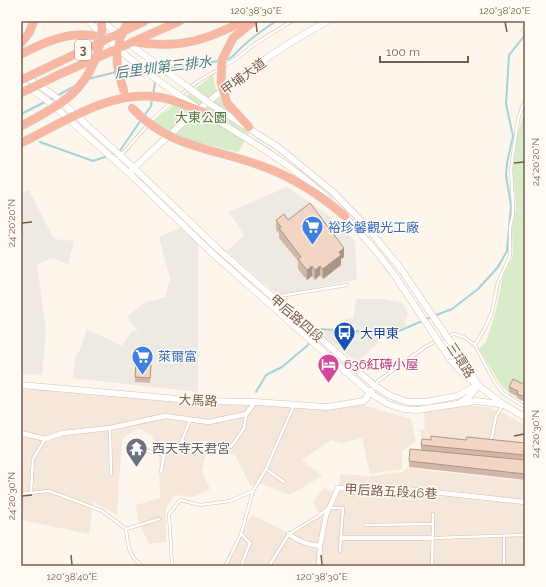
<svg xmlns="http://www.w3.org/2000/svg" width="546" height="587" font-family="Raleway,'Noto Sans TC',sans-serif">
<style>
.residential{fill:#f5e8da}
.industrial{fill:#efe9e4}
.green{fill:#d8ecc9}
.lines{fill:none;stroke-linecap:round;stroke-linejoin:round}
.stream{stroke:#a5d3da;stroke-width:2}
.lane-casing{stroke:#d1beb0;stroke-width:3.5}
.street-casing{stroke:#d1beb0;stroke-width:5.5}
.secondary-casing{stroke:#d6c0b0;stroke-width:7}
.highway-casing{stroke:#dad1cd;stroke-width:9}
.lane{stroke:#fff;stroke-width:2.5}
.street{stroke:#fff;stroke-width:4.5}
.secondary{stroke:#fff;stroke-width:6}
.highway{stroke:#f7b7a3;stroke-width:8}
.secondary-bridge-casing{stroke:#d6c0b0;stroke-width:7;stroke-linecap:butt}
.highway-bridge-casing{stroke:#dad1cd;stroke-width:9;stroke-linecap:butt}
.secondary-bridge{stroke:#fff;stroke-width:6}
.highway-bridge{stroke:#f7b7a3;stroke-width:8}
.wall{fill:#d1b7a8}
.shaded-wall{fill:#aa9588}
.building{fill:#f3d5c3;stroke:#aa9588}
.ticks{fill:none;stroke:#7a5c4d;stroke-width:1.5}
.labels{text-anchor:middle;stroke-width:3;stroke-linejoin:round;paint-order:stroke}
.shield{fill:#fffaf3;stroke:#a28b7f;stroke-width:1}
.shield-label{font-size:12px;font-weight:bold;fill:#7a5c4d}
.street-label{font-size:13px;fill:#7a5c4d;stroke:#fffaf3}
.park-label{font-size:13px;fill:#537a41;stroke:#fffaf3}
.shop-label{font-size:13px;fill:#366cbe;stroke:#fffaf3;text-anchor:start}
.transit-label{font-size:13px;fill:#164399;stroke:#fffaf3;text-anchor:start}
.hotel-label{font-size:13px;fill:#b23c85;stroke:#fffaf3;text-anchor:start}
.worship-label{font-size:13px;fill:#5b616d;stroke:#fffaf3;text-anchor:start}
.water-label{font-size:14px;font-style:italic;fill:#437c86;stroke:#fffaf3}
.neatline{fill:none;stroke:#7a5c4d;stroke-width:1.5}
.ticks-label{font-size:10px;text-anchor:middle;fill:#7a5c4d}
</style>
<rect width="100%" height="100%" fill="#fdf6ec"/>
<g class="residential">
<path d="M21,384L324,410L362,405L411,419L416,441L402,451V469L370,474L362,438L342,443L331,440L302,460L322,476L290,495L261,484L250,485L235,455L207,449L202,471L210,489L194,497L174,495L166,509V542L149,544L138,520L136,505L160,498L159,455L152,436L138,428L122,439L117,515L93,502L89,534L21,520Z"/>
<path d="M459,405L487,407L507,415L525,425V443L423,442L419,430L425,429L424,412L441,410Z"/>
<path d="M407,468L525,481V566H223L252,515L289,533L320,514L313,502L324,488L332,492L338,487L341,474L370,476L402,472Z"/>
</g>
<g class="industrial">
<path d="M287,187L327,214L355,241L357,280L278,295L227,251L244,235L229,212Z"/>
<path d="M29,190L54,239L74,241L68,264L53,258L37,264L46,332L42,375L21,374V192Z"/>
<path d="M183,227L198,241V392L73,378L75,358L79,352L87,329L122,346L131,332L138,331L127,317L144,303L165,297L170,279L159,237Z"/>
<path d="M356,299H383L402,303L408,313L404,328L376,330L378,343L357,362L317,331L343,330L345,319L353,318Z"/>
</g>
<g class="green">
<path d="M213,75C215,100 234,116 249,134L238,152L188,140L152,122Z"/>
<path d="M525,109V402L511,395L501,385L479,349L486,342L496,310L503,276L513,256L512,229L516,208L512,162L518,132Z"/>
</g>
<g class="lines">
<g class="stream">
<path d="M226,60C231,59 234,55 238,51C249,39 263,30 276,21"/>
<path d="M166,68L219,61"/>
<path d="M120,71L144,72"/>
<path d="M148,71L160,70"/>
<path d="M88,79L116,72"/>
<path d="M153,95L157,70"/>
<path d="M49,100L77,85"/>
<path d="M21,114L45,102"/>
<path d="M144,116L151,106L152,99"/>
<path d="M40,142L93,161L119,152L141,120"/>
<path d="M426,319L452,309L478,289L498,267L507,251L511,206L506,175L507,163L513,136L506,104L509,55L525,35"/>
<path d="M256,392L266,375L282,367L308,345L318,329L369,332L399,331L422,321"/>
</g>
<defs>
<g id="lane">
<path d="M523,31L525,26"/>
<path d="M224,66C234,61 243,54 252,46C265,37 279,29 292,21"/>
<path d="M180,95L197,82L219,69"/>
<path d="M116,161L153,119L172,102"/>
<path d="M274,297L347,285"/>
<path d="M475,345L485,328L492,312L498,282L510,256V227L513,215V206L511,168L518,120L522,107L525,101"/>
<path d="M375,385L378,381L425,347L446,336L454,334L464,337L475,345L494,381L503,393L525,407"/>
<path d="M110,428L111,474"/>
<path d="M488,442L492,437L496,416L503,405"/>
<path d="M231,447L244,428L246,415"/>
<path d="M144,450L164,455"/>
<path d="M266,469L284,482"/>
<path d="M161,472L164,455L167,446L181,443L190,420"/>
<path d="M31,492L33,459L45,439"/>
<path d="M21,494L48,491L63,496L102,511L126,529L159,519"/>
<path d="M433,514V524"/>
<path d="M365,525L433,524L432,566"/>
<path d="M126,529C128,545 128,556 142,566"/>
<path d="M433,538L525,535"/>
<path d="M226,565L241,534"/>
<path d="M174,566L172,564L169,514L180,500L200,505L230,501L253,491"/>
<path d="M241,566L250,543L241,534L253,491L266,469L294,405"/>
<path d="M269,566L289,534L317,517L328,508H343L340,551"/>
<path d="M504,566V536"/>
</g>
<g id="street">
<path d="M21,433L45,439L63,433L110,428L165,416L209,422L246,414L255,402"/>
<path d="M289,534C299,542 308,544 320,546"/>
<path d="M341,538H432"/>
<path d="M319,566L320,546L326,515L338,488L405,489L525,502"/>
</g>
<g id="secondary">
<path d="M88,21L103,35"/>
<path d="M24,77L31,80L56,97L134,168L218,249L375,386L391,396L408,402H426L457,396L478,385"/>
<path d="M21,82L49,102L129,173L211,252L370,393L388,404L403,409L417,410L477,401L504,405"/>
<path d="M205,113C247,139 292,164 328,199"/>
<path d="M131,171C190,113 255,60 328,21"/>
<path d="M468,368L476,382"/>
<path d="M463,374L504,405L525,417"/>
<path d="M21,385L200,401L255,402L327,407L364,401L371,391"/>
<path d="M461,402L470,396L476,388"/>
</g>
<g id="highway">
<path d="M21,43L29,33L34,21"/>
<path d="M21,54C38,46 57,36 77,35C86,34 96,36 105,37"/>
</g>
</defs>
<use href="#lane" class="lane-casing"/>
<use href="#street" class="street-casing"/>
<use href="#secondary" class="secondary-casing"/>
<use href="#highway" class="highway-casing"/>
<use href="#lane" class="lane"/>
<use href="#street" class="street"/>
<use href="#secondary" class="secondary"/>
<use href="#highway" class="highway"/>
<defs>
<g id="secondary-bridge">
<path d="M103,21L125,41L212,105L278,147L333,192L366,226L401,269L468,368"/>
<path d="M105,37C133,63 163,85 195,106"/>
<path d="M345,216L375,250L393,273L450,359L463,374"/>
</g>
<g id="highway-bridge">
<path d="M134,42C179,49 204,41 244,21"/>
<path d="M21,80L145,21"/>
<path d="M124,91C114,62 114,49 128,21"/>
<path d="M21,93L58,75L180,21"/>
<path d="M132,108C168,147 212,148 259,165C291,176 319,194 345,216"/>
<path d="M21,126C38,117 56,108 71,95C91,77 103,48 102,21"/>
<path d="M249,127L227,103L221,82L222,60L233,38L254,21"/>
<path d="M21,143C63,123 109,90 158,97C174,99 190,107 205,113"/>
</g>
</defs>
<use href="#secondary-bridge" class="secondary-bridge-casing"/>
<use href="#highway-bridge" class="highway-bridge-casing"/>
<use href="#secondary-bridge" class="secondary-bridge"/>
<use href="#highway-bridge" class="highway-bridge"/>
</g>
<g class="wall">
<path d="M276,220H288L344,257L341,259V265L323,279L320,275L315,280L312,276L307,280L298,269V261L279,238V233L276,230Z"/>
<path d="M151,370L150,383L135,382V377Z"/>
<path d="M525,385V399H524L523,401L517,398V396L509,392V387Z"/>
<path d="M431,440H466L525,443V480L409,467V461L421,450V445Z"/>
</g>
<g class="shaded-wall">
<path d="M344,248V257L341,259V265L323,279V269L339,252Z"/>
<path d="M312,266V276L307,280V270Z"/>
<path d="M320,266V275L315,280V270Z"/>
</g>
<g class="building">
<path d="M310,203L344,248L339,252L341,255L323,269L320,266L315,270L312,266L307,270L298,259L301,257L279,228L281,227L276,220L284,214L288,220Z"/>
<path d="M136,364L151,365L150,378L135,377Z"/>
<path d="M513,379L525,385V395L524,394L523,396L517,394L518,391L509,387Z"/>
<path d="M431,436L466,440L467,437L525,443V455L421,445L422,439L431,440Z"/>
<path d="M410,449L525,460V474L409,461Z"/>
</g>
<path class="ticks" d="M256,22L257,32M505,22L507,32M514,163L524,162M22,223L32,222M514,436L524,434M22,496L32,495M71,555L72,565M321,555L322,565"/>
<defs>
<symbol id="supermarket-pin" viewBox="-11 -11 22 30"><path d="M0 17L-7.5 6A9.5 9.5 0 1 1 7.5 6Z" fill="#3f7fe0" stroke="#fffaf3"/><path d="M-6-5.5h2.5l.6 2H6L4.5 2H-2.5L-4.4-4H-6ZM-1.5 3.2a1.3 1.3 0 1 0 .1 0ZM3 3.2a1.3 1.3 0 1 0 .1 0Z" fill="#fff"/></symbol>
<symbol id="bus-pin" viewBox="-11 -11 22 30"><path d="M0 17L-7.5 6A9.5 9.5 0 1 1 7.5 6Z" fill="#1a4fb4" stroke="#fffaf3"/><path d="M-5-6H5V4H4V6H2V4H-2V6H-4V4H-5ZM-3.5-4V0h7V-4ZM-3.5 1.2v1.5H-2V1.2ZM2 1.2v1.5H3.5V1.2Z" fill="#fff"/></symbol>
<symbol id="hotel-pin" viewBox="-11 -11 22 30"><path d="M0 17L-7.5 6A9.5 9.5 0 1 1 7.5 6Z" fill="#d1479c" stroke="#fffaf3"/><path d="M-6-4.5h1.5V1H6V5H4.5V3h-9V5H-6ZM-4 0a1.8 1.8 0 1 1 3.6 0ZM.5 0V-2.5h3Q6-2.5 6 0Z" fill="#fff"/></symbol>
<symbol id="temple-pin" viewBox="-11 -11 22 30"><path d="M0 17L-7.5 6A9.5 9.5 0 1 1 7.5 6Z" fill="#6b7280" stroke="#fffaf3"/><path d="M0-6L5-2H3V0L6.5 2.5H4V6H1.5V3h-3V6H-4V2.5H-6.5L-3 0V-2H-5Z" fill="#fff"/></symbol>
</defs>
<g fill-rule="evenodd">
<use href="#supermarket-pin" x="300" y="214" width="25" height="34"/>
<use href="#bus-pin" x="332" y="320" width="25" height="34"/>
<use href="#supermarket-pin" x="130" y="344" width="25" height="34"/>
<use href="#hotel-pin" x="316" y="352" width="25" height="34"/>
<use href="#temple-pin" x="124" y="436" width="25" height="34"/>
</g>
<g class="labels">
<rect class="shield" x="75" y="40" width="16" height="20" rx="3"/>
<g class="shield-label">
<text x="83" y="54">3</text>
</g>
<g class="street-label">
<text transform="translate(243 76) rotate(-36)" y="5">甲埔大道</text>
<text transform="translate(297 318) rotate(41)" y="5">甲后路四段</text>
<text transform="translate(461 360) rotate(57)" y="5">三環路</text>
<text transform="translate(198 400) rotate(3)" y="5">大馬路</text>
<text transform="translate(391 491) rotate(3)" y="5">甲后路五段46巷</text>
</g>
<g class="park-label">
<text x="201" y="122">大東公園</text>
</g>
<g class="shop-label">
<text x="328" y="232">裕珍馨觀光工廠</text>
<text x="158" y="361">萊爾富</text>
</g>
<g class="transit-label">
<text x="360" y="338">大甲東</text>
</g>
<g class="hotel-label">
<text x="344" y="369">636紅磚小屋</text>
</g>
<g class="worship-label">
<text x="152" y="453">西天寺天君宮</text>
</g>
<g class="water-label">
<text transform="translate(163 67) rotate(-7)" y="5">后里圳第三排水</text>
</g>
</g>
<rect width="546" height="587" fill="none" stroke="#fffaf3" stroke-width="44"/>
<path d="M380 56v6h88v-6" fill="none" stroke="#7a5c4d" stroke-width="2"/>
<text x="386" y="56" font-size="12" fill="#7a5c4d" stroke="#fffaf3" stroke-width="3" paint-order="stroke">100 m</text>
<rect x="22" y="22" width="502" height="543" class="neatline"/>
<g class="ticks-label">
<text x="256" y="14">120°38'30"E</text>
<text x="505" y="14">120°38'20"E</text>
<text transform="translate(535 162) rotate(-90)" y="4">24°20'20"N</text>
<text transform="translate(11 223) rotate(-90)" y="4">24°20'20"N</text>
<text transform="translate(535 434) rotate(-90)" y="4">24°20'30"N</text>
<text transform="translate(11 496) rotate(-90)" y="4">24°20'30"N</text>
<text x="72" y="580">120°38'40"E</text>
<text x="322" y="580">120°38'30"E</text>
</g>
</svg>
